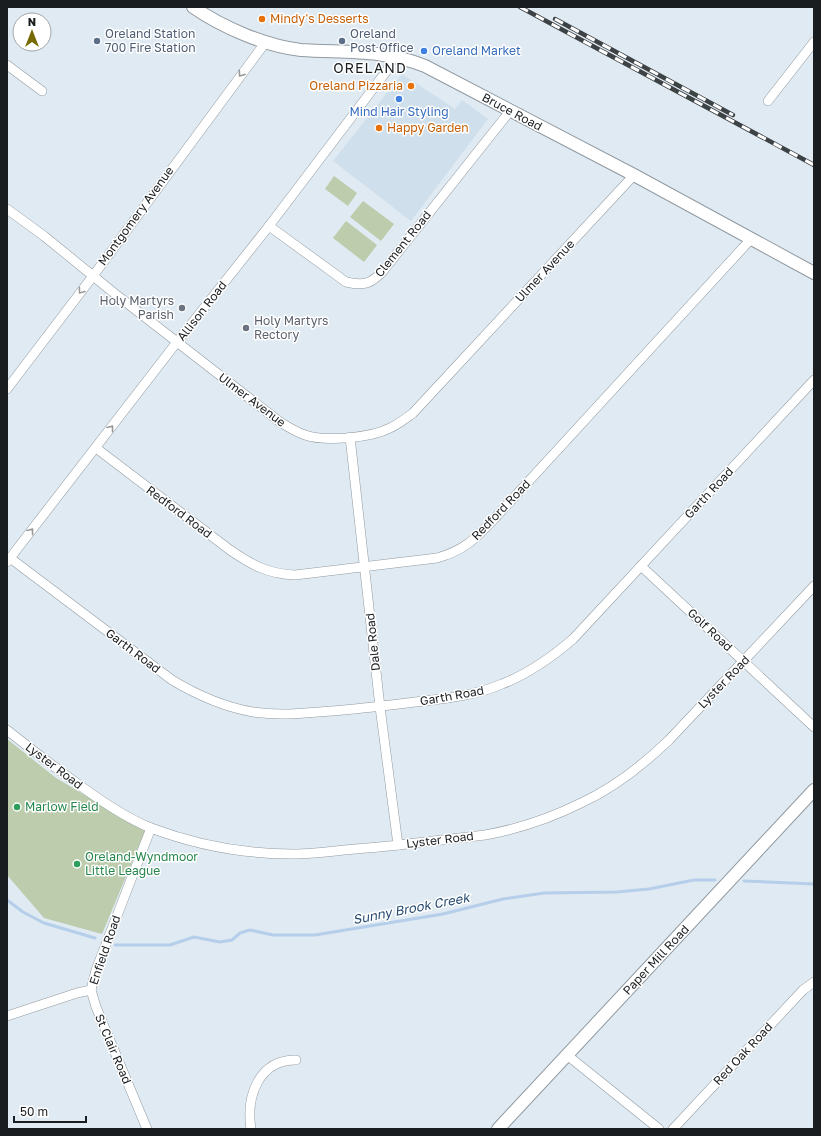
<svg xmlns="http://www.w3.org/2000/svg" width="821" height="1136" font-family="'Golos Text',sans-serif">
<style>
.built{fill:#cfdfec}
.green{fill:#bcccac}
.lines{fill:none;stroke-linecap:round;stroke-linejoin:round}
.stream{stroke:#b5ceea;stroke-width:3}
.minor-casing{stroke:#919aa1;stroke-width:10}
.tertiary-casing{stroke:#919aa1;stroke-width:14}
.minor{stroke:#fff;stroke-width:9}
.tertiary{stroke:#fff;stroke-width:12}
.rail-casing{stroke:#3d4245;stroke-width:4.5}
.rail{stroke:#fff;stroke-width:3;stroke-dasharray:9;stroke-linecap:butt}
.oneway{stroke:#98999a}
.food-dot{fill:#e8710a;stroke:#fff;stroke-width:1.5}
.service-dot{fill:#5c6f8a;stroke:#fff;stroke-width:1.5}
.shop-dot{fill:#3f7fe0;stroke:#fff;stroke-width:1.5}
.worship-dot{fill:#6b7280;stroke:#fff;stroke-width:1.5}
.leisure-dot{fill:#2e9e5b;stroke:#fff;stroke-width:1.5}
.labels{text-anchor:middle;stroke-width:3;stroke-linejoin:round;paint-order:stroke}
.food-label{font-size:12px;fill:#c56008;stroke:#fff;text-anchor:start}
.service-label{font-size:12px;fill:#4e5e75;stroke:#fff;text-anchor:start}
.shop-label{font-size:12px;fill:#366cbe;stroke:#fff;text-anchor:start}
.street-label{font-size:12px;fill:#191d1f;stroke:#fff}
.worship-label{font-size:12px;fill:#5b616d;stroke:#fff;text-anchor:end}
.leisure-label{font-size:12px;fill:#27864d;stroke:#fff;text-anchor:start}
.water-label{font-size:13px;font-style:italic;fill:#264b71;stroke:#fff}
.quarter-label{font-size:14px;letter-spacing:1px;fill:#191d1f;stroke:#fff}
</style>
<rect width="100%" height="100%" fill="#e0eaf2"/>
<path class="built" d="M402,74L455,109L462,100L488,119L411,221L333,161Z"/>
<g class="green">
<path d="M334,176L357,193L348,206L325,189Z"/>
<path d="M363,201L394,224L381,241L350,217Z"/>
<path d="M346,221L377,245L364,262L333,238Z"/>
<path d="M7,739L56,778L145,831L102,934L44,918L7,875Z"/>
</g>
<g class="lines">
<g class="stream">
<path d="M744,881L814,884"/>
<path d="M7,900L23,912L44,923L95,938"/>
<path d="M115,945H170L194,937L220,942L232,940L240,933L250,930L273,935H315L443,914L503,899L544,893L617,892L649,889L694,880H715"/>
</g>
<defs>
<g id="minor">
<path d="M7,65L42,91"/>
<path d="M768,101L814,42"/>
<path d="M7,209L44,236L114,293L280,422C288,427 296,432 305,435C326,442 370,438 390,428C399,424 406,418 413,413L634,175"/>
<path d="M269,226L346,282C364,286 371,284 383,271L510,111"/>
<path d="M7,389L93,276L265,43"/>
<path d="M350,437L380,707L398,845"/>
<path d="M96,448L230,550C252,565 268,574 295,575L437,558C465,550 475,539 495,518L751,239"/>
<path d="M10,558L172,680C197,695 224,707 253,712C280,716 306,713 332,711C357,709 382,706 407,703C439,699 472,697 502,684C528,674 552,657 573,639L814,380"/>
<path d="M7,562L177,342L269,226L388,69L392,57"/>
<path d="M641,566L814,727"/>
<path d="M7,730C32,750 57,769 82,787C104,803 126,818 151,828C196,845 245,854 293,854C310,854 327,852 344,850C368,848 392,846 416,843C439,840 462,838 485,835C518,829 551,818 581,803C614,788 643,765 669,740L814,586"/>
<path d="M7,1016L77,993L91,990"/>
<path d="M567,1055L659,1129"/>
<path d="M147,1129L96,1007L91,990L96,970L151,828"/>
<path d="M251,1129C246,1097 258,1060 296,1060"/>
<path d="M673,1129L803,990L814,982"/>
</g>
<g id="tertiary">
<path d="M193,7C222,27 265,46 301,50C344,53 383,49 425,66L634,175L814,273"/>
<path d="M498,1129L814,790"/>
</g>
</defs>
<use href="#minor" class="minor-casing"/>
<use href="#tertiary" class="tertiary-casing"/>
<use href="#minor" class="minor"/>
<use href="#tertiary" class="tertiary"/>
<defs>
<g id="rail">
<path d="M520,7L814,165"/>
<path d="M555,19L733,115"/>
</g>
</defs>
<use href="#rail" class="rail-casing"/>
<use href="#rail" class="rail"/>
</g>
<defs><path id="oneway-chevron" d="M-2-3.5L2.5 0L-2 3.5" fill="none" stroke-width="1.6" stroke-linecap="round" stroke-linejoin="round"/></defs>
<g class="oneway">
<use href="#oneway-chevron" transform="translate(241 74) rotate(126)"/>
<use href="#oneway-chevron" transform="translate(81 291) rotate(127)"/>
<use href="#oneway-chevron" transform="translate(111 428) rotate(-52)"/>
<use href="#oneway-chevron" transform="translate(31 531) rotate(-52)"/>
</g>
<g class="food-dot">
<circle cx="262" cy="19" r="4"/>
<circle cx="411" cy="86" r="4"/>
<circle cx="379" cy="128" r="4"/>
</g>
<g class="service-dot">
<circle cx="97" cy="41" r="4"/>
<circle cx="342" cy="41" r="4"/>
</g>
<g class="shop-dot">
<circle cx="424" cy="51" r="4"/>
<circle cx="399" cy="99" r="4"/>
</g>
<g class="worship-dot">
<circle cx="182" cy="308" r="4"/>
<circle cx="246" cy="328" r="4"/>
</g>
<g class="leisure-dot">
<circle cx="17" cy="807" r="4"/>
<circle cx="77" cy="864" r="4"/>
</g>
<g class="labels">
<g class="food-label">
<text x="270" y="23">Mindy's Desserts</text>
<text x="403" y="90" text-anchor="end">Oreland Pizzaria</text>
<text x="387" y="132">Happy Garden</text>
</g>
<g class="service-label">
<text x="105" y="38">Oreland Station<tspan x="105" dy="14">700 Fire Station</tspan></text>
<text x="350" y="38">Oreland<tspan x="350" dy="14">Post Office</tspan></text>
</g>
<g class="shop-label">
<text x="432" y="55">Oreland Market</text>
<text x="399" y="116" text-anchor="middle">Mind Hair Styling</text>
</g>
<g class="street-label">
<text transform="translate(512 112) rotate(28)" y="4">Bruce Road</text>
<text transform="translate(136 216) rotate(-54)" y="4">Montgomery Avenue</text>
<text transform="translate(403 244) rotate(-51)" y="4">Clement Road</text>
<text transform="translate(545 271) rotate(-47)" y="4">Ulmer Avenue</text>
<text transform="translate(202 311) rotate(-52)" y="4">Allison Road</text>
<text transform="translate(252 400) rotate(37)" y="4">Ulmer Avenue</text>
<text transform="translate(709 493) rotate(-47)" y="4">Garth Road</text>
<text transform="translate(501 510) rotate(-46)" y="4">Redford Road</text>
<text transform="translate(179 512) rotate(37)" y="4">Redford Road</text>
<text transform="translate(710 630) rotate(43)" y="4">Golf Road</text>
<text transform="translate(373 642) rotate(-96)" y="4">Dale Road</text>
<text transform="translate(133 651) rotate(37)" y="4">Garth Road</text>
<text transform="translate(724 682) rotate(-46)" y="4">Lyster Road</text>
<text transform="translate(452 696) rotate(-10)" y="4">Garth Road</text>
<text transform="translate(54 766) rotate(37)" y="4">Lyster Road</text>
<text transform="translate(440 840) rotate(-7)" y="4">Lyster Road</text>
<text transform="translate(105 950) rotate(-71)" y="4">Enfield Road</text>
<text transform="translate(656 960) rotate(-47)" y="4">Paper Mill Road</text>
<text transform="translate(113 1049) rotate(67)" y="4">St Clair Road</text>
<text transform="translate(743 1054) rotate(-47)" y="4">Red Oak Road</text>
</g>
<g class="worship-label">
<text x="174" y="305">Holy Martyrs<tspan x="174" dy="14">Parish</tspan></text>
<text x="254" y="325" text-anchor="start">Holy Martyrs<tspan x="254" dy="14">Rectory</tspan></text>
</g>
<g class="leisure-label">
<text x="25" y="811">Marlow Field</text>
<text x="85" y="861">Oreland-Wyndmoor<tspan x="85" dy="14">Little League</tspan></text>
</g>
<g class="water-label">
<text transform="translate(411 908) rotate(-11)" y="5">Sunny Brook Creek</text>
</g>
<g class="quarter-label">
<text x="370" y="73">ORELAND</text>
</g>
</g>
<rect width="821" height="1136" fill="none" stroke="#191d1f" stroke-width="16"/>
<g transform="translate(32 32)"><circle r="19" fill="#ffffff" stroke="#a3a5a5"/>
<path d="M0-3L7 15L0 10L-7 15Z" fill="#756a02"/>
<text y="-6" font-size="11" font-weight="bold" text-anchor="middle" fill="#191d1f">N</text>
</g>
<path d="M14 1116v6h72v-6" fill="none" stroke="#191d1f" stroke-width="2"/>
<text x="20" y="1116" font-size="12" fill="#191d1f" stroke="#ffffff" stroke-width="3" paint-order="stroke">50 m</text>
</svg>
